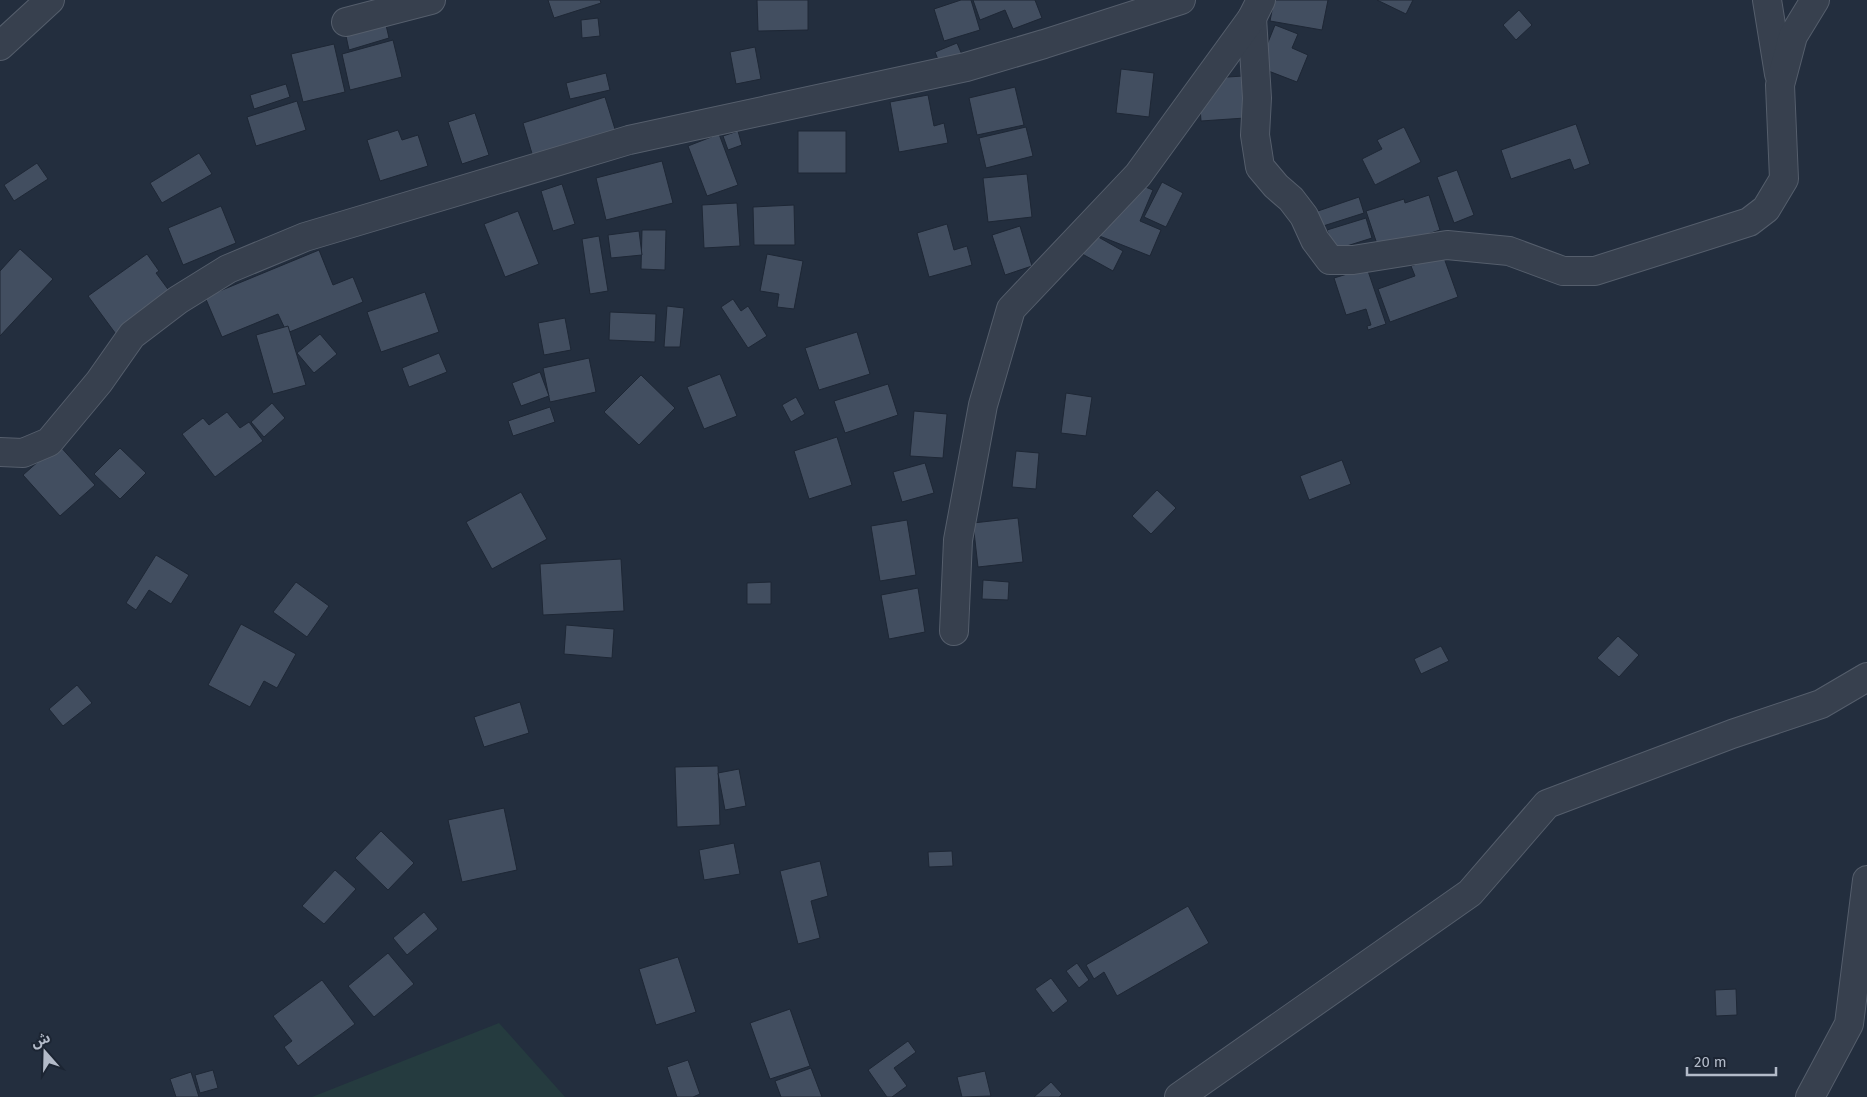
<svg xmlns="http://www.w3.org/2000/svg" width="1867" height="1097" font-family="'Fira Sans','Noto Sans Arabic',sans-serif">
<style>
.green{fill:#253b3f}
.building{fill:#424e60;stroke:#1e2735}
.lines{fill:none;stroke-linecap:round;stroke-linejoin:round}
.minor-casing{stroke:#555e6c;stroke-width:30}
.minor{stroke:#37404e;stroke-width:28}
</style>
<rect width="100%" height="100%" fill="#232e3e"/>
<path class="green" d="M499,1023L565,1097H312Z"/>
<g class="building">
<path d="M548,0H600L601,3L554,18Z"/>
<path d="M757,0H808V30L758,31Z"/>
<path d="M961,0H971L980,30L944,41L934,9Z"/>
<path d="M973,0H1035L1042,18L1013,29L1005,10L980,20Z"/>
<path d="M1274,0H1328L1322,30L1270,21Z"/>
<path d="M1377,0H1413L1406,14Z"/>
<path d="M1519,10L1532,25L1516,40L1503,25Z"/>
<path d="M598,18L600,36L582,38L581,20Z"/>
<path d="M386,25L389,38L349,50L346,36Z"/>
<path d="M1275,25L1298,34L1292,48L1308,55L1297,82L1258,67Z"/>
<path d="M393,40L402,77L350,90L342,54Z"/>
<path d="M957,43L963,57L941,67L935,52Z"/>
<path d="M334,44L345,92L303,102L291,54Z"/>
<path d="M755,47L761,79L736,84L730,52Z"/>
<path d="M1121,69L1154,73L1149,117L1116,113Z"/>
<path d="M606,73L610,90L570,99L566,83Z"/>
<path d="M1243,76L1245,118L1201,121L1198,79Z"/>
<path d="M286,84L290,97L254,109L250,95Z"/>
<path d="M1015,87L1024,125L977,135L969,98Z"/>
<path d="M928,95L934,126L944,123L948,143L899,152L890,102Z"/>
<path d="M605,97L619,142L533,157L523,123Z"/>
<path d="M297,101L306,130L256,146L247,117Z"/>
<path d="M475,113L489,155L462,164L448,122Z"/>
<path d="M1576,124L1590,164L1574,170L1570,159L1511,179L1501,150Z"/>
<path d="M1026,127L1033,156L986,168L979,138Z"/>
<path d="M1404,127L1421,162L1375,185L1362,159L1382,149L1377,140Z"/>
<path d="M398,130L402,140L418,135L428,166L380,181L367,140Z"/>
<path d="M738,131L742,145L728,150L723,136Z"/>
<rect x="798" y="131" width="48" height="42"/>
<path d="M719,134L738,185L707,196L688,146Z"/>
<path d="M199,153L212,174L162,203L150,183Z"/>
<path d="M662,161L673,203L606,220L596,178Z"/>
<path d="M37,163L48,179L14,201L4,185Z"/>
<path d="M1457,170L1474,215L1454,223L1437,177Z"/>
<path d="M1027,174L1032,217L988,222L983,178Z"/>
<path d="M1120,177L1153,190L1140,221L1161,230L1150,256L1097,235Z"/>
<path d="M1162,182L1183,193L1166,227L1144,217Z"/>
<path d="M562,184L575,224L553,231L541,191Z"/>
<path d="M1429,195L1440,230L1379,250L1366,211L1404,199L1405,203Z"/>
<path d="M1359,197L1364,213L1320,227L1315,212Z"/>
<path d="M737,203L740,246L704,248L702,205Z"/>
<path d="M794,205L795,245H754L753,207Z"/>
<path d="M221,206L236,243L183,265L168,228Z"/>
<path d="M518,211L539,264L505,277L484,224Z"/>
<path d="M1366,218L1372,238L1334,250L1327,230Z"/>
<path d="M947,224L954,250L967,246L972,265L929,277L917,233Z"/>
<path d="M1020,226L1032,266L1005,275L992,235Z"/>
<path d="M642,230H666L665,270L641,269Z"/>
<path d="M1086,230L1123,251L1113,271L1075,250Z"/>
<path d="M639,231L642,255L611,258L608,235Z"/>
<path d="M599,236L608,291L590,294L582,239Z"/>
<path d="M20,249L53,279L0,336V271Z"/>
<path d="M319,250L333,285L353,277L363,302L287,333L278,314L222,337L205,297Z"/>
<path d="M147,254L159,271L156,273L176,300L121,341L88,296Z"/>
<path d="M767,254L803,261L794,309L777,307L779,294L760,291Z"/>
<path d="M1443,255L1458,297L1390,322L1378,289L1415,276L1411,266Z"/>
<path d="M1367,268L1386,324L1368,330L1367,326L1371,325L1366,309L1346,315L1334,278Z"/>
<path d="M425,292L439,332L381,352L367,312Z"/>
<path d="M733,299L741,311L748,306L767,336L748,348L721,307Z"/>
<path d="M667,306L684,308L680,347H664Z"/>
<path d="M610,312L656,314L655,342L609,340Z"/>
<path d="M565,318L571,350L544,355L538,323Z"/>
<path d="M288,326L306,385L273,394L256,335Z"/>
<path d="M857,332L870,374L819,390L805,348Z"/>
<path d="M320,334L337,354L314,373L297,353Z"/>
<path d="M439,353L447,372L409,387L402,368Z"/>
<path d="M589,358L596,392L550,402L543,368Z"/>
<path d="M540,372L549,396L521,406L512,383Z"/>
<path d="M720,374L737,416L704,429L687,387Z"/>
<path d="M641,375L675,408L639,445L604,412Z"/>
<path d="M888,384L898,415L845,433L834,401Z"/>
<path d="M1066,393L1092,397L1086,436L1061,433Z"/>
<path d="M796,397L805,414L791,422L782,405Z"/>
<path d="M272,403L285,418L264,437L251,422Z"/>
<path d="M550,407L555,422L513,436L508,421Z"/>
<path d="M914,411L947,414L943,458L910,456Z"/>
<path d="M227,412L240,428L249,422L263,441L215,477L182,434L203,418L209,425Z"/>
<path d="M837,437L852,485L809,499L794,451Z"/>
<path d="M58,444L95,485L60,516L23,475Z"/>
<path d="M120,448L146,473L120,499L94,474Z"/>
<path d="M1016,451L1039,453L1036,489L1012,487Z"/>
<path d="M1342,460L1351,484L1309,500L1300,476Z"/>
<path d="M925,463L934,493L902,502L893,472Z"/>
<path d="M1157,490L1176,508L1151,534L1132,516Z"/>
<path d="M521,492L547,539L492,569L466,522Z"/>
<path d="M1018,518L1023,562L978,567L973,523Z"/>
<path d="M907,520L916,575L880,581L871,526Z"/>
<path d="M156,555L189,575L171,604L149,590L136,610L126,603Z"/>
<path d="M621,559L624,611L543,615L540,564Z"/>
<path d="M983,580L1009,582L1008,600L982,599Z"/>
<path d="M296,582L329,606L307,637L273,612Z"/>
<path d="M771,582V604H747V583Z"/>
<path d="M918,588L925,632L889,639L881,595Z"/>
<path d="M241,624L296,654L277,688L264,681L250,707L208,685Z"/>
<path d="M566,625L614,629L612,658L564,654Z"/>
<path d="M1618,636L1639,655L1619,677L1597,658Z"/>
<path d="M1441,646L1449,661L1421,674L1414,659Z"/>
<path d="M77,685L92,703L63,726L49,709Z"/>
<path d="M520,702L529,733L484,747L474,717Z"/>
<path d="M718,766L720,825L677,827L675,767Z"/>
<path d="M739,769L746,806L725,810L718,773Z"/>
<path d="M504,808L517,870L462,882L448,820Z"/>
<path d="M381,831L414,863L388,890L355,858Z"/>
<path d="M734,843L740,874L704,880L699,850Z"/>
<path d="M952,851L953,866L929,867L928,852Z"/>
<path d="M820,861L828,896L811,901L820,938L798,944L780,871Z"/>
<path d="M335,870L356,889L324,924L302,906Z"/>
<path d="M1188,906L1209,943L1117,996L1104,972L1094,979L1086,965Z"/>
<path d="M424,912L438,929L407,955L393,938Z"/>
<path d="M388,953L414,984L374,1017L348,986Z"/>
<path d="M678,957L696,1012L656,1025L639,969Z"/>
<path d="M1077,963L1089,980L1079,988L1066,971Z"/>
<path d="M1051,978L1068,1001L1053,1013L1035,989Z"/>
<path d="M322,980L355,1024L298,1066L284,1047L292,1041L273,1016Z"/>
<path d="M1736,989L1737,1015L1716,1016L1715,990Z"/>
<path d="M790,1009L810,1066L770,1079L750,1023Z"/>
<path d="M908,1041L916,1052L894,1068L907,1086L892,1097H887L868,1070Z"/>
<path d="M688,1060L700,1094L693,1097H677L667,1067Z"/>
<path d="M811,1068L822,1097H781L775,1081Z"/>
<path d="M213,1070L218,1088L200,1093L195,1075Z"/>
<path d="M985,1071L991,1096L962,1097L957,1077Z"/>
<path d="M191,1072L199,1097H176L170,1079Z"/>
<path d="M1051,1082L1062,1094L1059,1097H1034Z"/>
</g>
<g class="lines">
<defs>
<g id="minor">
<path d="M1767,0L1779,74"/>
<path d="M1252,18L1257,98L1255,135L1260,167L1276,186L1291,199L1304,216L1315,240L1330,260H1353L1447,245L1509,251L1563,271H1595L1749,222L1766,209L1784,179L1780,85L1793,36L1815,0"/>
<path d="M346,22L431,0"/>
<path d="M0,46L50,0"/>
<path d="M0,452L23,453L49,442L99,382L132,335L178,300L228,269L305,237L629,140L966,67L1044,44L1181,0"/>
<path d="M954,631L958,540L983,405L1011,309L1138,175L1252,18L1261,0"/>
<path d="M1179,1097L1470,893L1547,804L1732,734L1821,704L1867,677"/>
<path d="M1810,1097L1849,1024L1867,880"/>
</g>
</defs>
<use href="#minor" class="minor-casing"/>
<use href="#minor" class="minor"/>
</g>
<g transform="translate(45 1052) rotate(340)" stroke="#1c2533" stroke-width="4" paint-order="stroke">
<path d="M0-4L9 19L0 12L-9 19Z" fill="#b3bbc9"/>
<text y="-8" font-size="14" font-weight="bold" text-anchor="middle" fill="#b3bbc9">ش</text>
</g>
<path d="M1687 1067v8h89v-8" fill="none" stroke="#b3bbc9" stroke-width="2.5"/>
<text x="1694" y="1067" font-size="15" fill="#b3bbc9" stroke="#1c2533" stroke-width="4" paint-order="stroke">20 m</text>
</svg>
